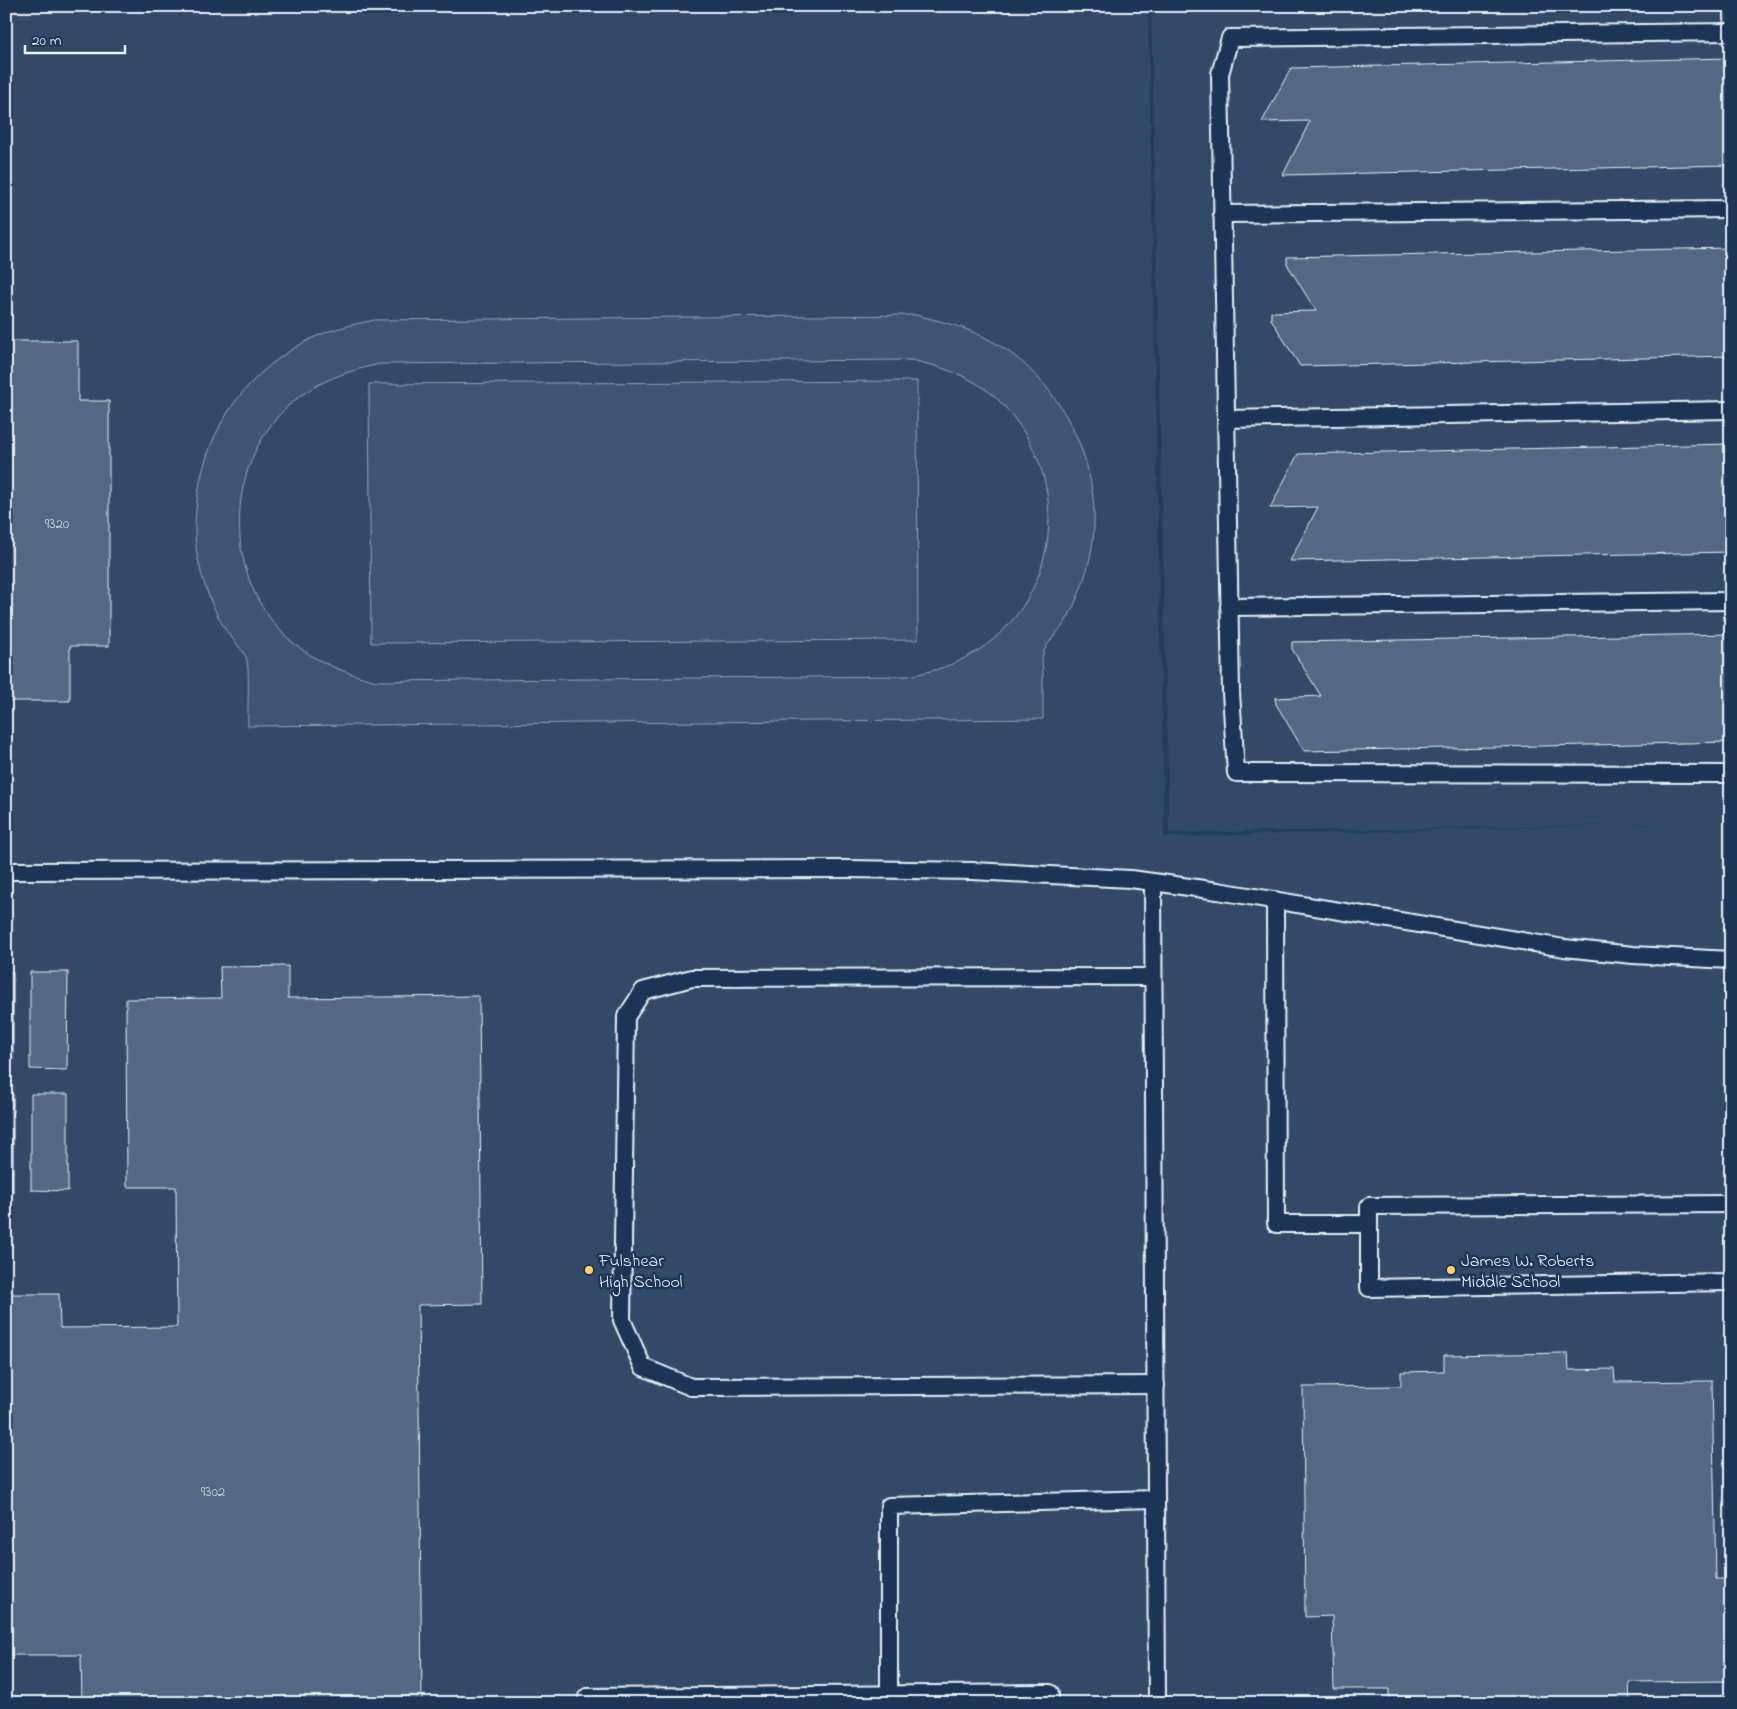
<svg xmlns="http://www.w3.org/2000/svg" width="1737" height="1709" font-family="'Indie Flower',sans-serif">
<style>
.built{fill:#334a68}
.green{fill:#3e5472;stroke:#93a2b5;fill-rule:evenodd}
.building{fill:#536782;stroke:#e8f1f8}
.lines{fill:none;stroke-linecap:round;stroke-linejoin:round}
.service-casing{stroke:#e8f1f8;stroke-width:20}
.service{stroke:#1d3557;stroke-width:16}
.poi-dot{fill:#ffd166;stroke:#1d3557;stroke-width:2}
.labels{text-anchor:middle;stroke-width:5;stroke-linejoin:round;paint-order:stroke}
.number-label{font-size:15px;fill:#c3ceda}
.poi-label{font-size:18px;fill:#e8f1f8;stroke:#1d3557;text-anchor:start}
</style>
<rect width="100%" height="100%" fill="#253d5d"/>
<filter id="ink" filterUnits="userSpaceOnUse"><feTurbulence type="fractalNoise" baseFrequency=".02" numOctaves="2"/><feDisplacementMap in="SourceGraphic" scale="10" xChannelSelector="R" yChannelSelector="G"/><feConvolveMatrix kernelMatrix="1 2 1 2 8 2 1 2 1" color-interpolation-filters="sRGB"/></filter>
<g filter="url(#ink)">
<path class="built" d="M158,6H1148L1164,837L1667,824L1169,833L1151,6H1731V1703H6V9Z"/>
<g class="green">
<path d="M916,315C939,321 962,326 984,337C1061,375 1107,469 1091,553C1086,577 1077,603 1064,624C1059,631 1044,646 1043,654C1041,660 1043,667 1043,673C1043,688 1043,704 1043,719L248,726C247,707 250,679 247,661C246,651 229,637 224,627C212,607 204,586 199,564C195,547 194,528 196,511C201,439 239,378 303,343C325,330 350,325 375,320ZM911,360C939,366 965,374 988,391C999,399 1009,411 1017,422C1075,499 1052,615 963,659C946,668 928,672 909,676L377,681C340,672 305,658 279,629C219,563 228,450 300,396C324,379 351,370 380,364Z"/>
<path d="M917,381L918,640L371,643L369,384Z"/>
</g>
<g class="building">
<path d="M1731,58V165L1283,175L1310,121L1262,122L1291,68Z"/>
<path d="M1731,248V356L1300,366L1271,319V312L1316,311L1287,264V257Z"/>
<path d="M6,341H78V401H109V646H70V701H6Z"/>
<path d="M1731,444V552L1290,561L1318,507L1270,508L1298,454Z"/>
<path d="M1731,634V742L1304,751L1276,704L1275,698L1321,696L1292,649V642Z"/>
<path d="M288,966V998L479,996L482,1304L418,1305L422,1703H82L81,1655H6V1294H59L60,1328L177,1327L176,1187H127L126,999L221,998L220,967Z"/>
<rect x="6" y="972" width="7" height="97"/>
<path d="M30,972H68L67,1070L30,1069Z"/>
<path d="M31,1094H68V1191L31,1190Z"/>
<rect x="6" y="1095" width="7" height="97"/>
<path d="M1568,1353L1569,1370L1614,1369L1615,1382L1712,1381L1716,1579H1731V1681L1629,1682L1630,1703H1389V1689H1334L1332,1616L1305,1617L1303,1387L1401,1386V1372L1444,1371V1355Z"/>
</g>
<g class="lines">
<defs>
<g id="service">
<path d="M1731,32L1230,38L1220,74L1231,692L1236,773L1731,774"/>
<path d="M1222,214L1731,209"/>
<path d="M1226,419L1731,410"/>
<path d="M1229,607L1731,601"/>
<path d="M6,871L848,869L972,871L1131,879L1218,891L1564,948L1633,955L1731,960"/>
<path d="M1153,883L1157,1703"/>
<path d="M1275,900L1276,1224H1369"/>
<path d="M1153,977L692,978L643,991L626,1017L622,1320L643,1367L691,1387L1156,1385"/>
<path d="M1731,1204L1369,1206V1288L1731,1282"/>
<path d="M889,1694V1506L1156,1499"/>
<path d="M587,1703V1697L1050,1693V1703"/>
</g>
</defs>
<use href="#service" class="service-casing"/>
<use href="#service" class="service"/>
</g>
</g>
<g class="poi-dot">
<circle cx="589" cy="1270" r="5"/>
<circle cx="1451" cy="1270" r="5"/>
</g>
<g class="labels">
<g class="number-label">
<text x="57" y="528">9320</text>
<text x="213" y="1496">9302</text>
</g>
<g class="poi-label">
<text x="599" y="1266">Fulshear<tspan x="599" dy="21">High School</tspan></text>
<text x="1461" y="1266">James W. Roberts<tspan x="1461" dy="21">Middle School</tspan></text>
</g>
</g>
<rect width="1737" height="1709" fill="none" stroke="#1d3557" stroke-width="25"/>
<rect x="12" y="12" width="1712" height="1684" fill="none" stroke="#e8f1f8" stroke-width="2" filter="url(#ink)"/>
<path d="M25 45v8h100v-8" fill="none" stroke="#e8f1f8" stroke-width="2.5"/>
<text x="32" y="45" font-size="15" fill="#e8f1f8" stroke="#1d3557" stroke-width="4" paint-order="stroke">20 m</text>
</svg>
